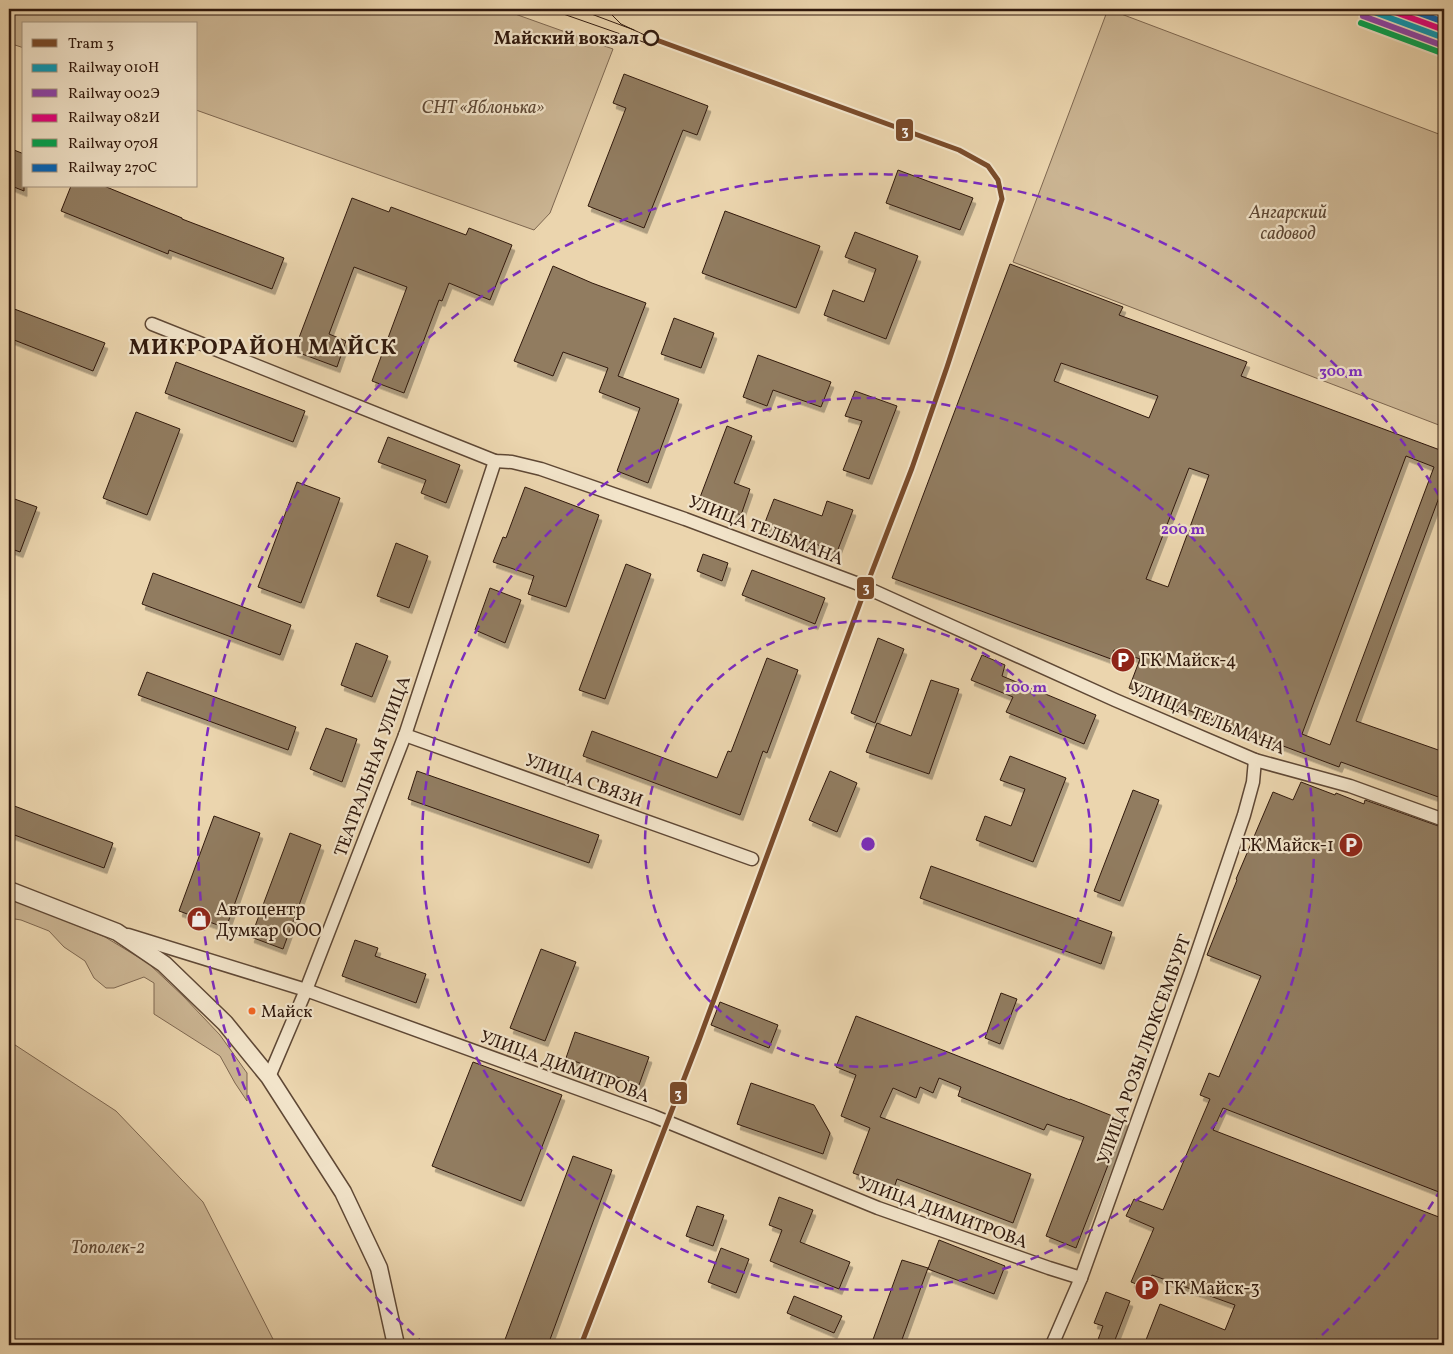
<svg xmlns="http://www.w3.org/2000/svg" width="1453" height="1354" font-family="Vollkorn,serif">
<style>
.green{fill:#cbb593;stroke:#7e6750}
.building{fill:#917b61;stroke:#30190d;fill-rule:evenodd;filter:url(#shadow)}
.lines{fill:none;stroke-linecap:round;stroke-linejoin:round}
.minor-casing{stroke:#5f4835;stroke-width:15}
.tertiary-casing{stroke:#5f4835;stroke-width:19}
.minor{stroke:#f2e4ca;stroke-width:12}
.tertiary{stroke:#f2e4ca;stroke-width:16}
.tram{stroke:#30190d;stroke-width:1}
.rail-casing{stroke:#30190d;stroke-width:5.5}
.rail{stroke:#f2e4ca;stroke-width:4;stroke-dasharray:11;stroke-linecap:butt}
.rail-1-casing{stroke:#f2e4ca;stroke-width:10}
.rail-2-casing{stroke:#f2e4ca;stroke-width:10}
.rail-3-casing{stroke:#f2e4ca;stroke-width:10}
.rail-4-casing{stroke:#f2e4ca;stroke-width:10}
.rail-5-casing{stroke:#f2e4ca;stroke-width:10}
.rail-1{stroke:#059bbb;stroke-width:6}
.rail-2{stroke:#8e44ad;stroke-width:6}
.rail-3{stroke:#e5007d;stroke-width:6}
.rail-4{stroke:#00a651;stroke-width:6}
.rail-5{stroke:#0065bd;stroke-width:6}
.tram-1-casing{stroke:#f2e4ca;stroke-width:9}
.tram-1{stroke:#7a4b2a;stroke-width:5}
.ring{fill:none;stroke:#7b2cbf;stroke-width:2.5;stroke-dasharray:9 6}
.stop-dot{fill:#f2e4ca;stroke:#30190d;stroke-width:2.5}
.bus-dot{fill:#f26522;stroke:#f2e4ca;stroke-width:2}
.labels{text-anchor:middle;stroke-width:4.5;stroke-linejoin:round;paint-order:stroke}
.bus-label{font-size:17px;fill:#30190d;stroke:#f2e4ca;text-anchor:start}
.stop-label{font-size:18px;font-weight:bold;fill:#30190d;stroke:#f2e4ca;text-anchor:end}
.park-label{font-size:18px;font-style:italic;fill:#5e4835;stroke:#f2e4ca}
.street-label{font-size:18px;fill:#30190d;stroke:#f2e4ca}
.poi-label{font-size:18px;fill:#30190d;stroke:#f2e4ca;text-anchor:start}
.district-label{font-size:22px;font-weight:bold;letter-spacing:1px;fill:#30190d;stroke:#f2e4ca}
.centre{fill:#7b2cbf;stroke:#f2e4ca;stroke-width:2.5}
.ring-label{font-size:15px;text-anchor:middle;font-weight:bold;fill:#7b2cbf;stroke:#f2e4ca;stroke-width:4.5;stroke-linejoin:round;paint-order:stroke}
.line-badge{stroke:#f2e4ca;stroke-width:2}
.badge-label{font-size:14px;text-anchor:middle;font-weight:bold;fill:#fff}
</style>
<defs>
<filter id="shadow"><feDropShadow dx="3" dy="5.5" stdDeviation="0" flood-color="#0004"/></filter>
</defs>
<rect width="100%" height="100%" fill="#ebd5ae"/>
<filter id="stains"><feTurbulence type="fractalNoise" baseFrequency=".004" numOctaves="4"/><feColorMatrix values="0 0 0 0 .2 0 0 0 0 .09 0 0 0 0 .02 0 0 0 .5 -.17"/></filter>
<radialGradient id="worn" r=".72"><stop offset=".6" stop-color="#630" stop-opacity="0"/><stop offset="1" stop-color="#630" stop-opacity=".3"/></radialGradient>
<g class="green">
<path d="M9,9H501L613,49L550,213L534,230L196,110V24H24V48L9,43Z"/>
<path d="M1108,9L1444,136V427L1013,262Z"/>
<path d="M9,898L105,937L148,963L184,997L220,1035L247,1073V1101L235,1083L220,1056L154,1014V983L144,977L114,988H106L94,978L85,961L64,947L49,931L21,920L9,918Z"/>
<path d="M9,1041L116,1111L203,1202L276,1345H9Z"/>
</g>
<g class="building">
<path d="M624,74L708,106L697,135L683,130L644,228L588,206L626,108L613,103Z"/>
<path d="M9,148L24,154V191L9,185Z"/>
<path d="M898,170L973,198L960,230L886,203Z"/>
<path d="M71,186H104L182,218V219L284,258L272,289L169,250L168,254L61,211Z"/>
<path d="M352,198L389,212L391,207L466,235L469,228L512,245L490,300L449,283L442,301L439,300L404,393L372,381L407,287L354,267L329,334L346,341L337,367L294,351Z"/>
<path d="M725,211L820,246L796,308L702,273Z"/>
<path d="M855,232L918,256L886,339L824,315L833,290L864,302L876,269L845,257Z"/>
<path d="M1010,264L1123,307L1119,315L1247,362L1241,376L1440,450L1443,443H1444V484L1356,721L1444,752V799L1341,762L1339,767L1129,688L1140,659L1114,650L1111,659L892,578ZM1061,363L1158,396L1149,418L1054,381ZM1406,456L1434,467L1330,745L1302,734ZM1189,468L1209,475L1168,587L1146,579Z"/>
<path d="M553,266L592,283L646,303L618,376L679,399L648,483L617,471L640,408L599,392L608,368L563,352L553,376L514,361Z"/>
<path d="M9,307L105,343L93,371L9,338Z"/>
<path d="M674,318L714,333L701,368L661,354Z"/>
<path d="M758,355L831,382L821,407L773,390L767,406L743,397Z"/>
<path d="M176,362L305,411L293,442L165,393Z"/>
<path d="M855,391L897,406L869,479L843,470L862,421L845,416Z"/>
<path d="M136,412L180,429L147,515L103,498Z"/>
<path d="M727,426L752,436L734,483L750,489L741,515L699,500Z"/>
<path d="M388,437L460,465L446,503L421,493L426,480L378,462Z"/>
<path d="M297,482L340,498L301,603L258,587Z"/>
<path d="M525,487L599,515L566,607L528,594L534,576L493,562L503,537L506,538Z"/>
<path d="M9,497L37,507L20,552L9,548Z"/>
<path d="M774,499L822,516L827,501L853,510L837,552L764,525Z"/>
<path d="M396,543L428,556L409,608L377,596Z"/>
<path d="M703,554L728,563L722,581L697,571Z"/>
<path d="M626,564L651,574L605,699L579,690Z"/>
<path d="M752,570L825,598L815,624L742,595Z"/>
<path d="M153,573L291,625L280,655L142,604Z"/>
<path d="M490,588L521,600L505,643L475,630Z"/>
<path d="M878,638L904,649L875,723L851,713Z"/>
<path d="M356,643L388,656L372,697L341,685Z"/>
<path d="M982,655L1005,665L1002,676L1096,715L1084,744L1006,712L1013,697L971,680Z"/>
<path d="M767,658L798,670L767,753L763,751L740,815L583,756L592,731L717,778L728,751L731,752Z"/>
<path d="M147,672L296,727L288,750L138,695Z"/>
<path d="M931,680L959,689L929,774L866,752L877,723L911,736Z"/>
<path d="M326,728L357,739L342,782L310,769Z"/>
<path d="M1010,756L1066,778L1033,862L976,840L985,816L1011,826L1025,789L1000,780Z"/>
<path d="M417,771L599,835L589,863L408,799Z"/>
<path d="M830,771L857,783L837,832L809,820Z"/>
<path d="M1301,782L1335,795L1336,793L1364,804L1365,800L1444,828V1194L1223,1108L1213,1130L1444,1219V1345H1144L1160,1304L1225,1330L1235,1305L1152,1275L1147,1288L1131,1282L1154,1228L1126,1216L1134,1199L1163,1210L1210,1099L1200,1095L1209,1073L1219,1077L1261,976L1207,955L1237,880L1236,879L1273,792L1293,800Z"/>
<path d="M1133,790L1159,800L1120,901L1094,891Z"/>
<path d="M9,804L113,843L104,868L9,833Z"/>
<path d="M214,816L260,833L226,928L179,911Z"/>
<path d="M290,833L321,845L283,949L251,937Z"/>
<path d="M931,866L1112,932L1101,964L920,898Z"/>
<path d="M355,940L378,948L375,956L426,974L416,1003L342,976Z"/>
<path d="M541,949L576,962L545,1041L510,1028Z"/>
<path d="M1001,993L1017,999L1000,1044L985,1038Z"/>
<path d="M720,1002L778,1025L769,1048L711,1025Z"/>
<path d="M856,1016L1070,1100V1099L1125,1121L1076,1248L1046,1236L1084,1137L1047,1124L1044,1130L958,1096L961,1087L939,1078L933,1093L920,1087L916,1098L893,1088L880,1117L1031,1174L1013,1223L897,1179L894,1188L853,1173L870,1128L841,1116L856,1075L836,1067Z"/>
<path d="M575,1032L649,1057L639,1085L566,1058Z"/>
<path d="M473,1062L562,1095L521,1201L432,1166Z"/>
<path d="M751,1083L814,1105L830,1133L823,1154L737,1124Z"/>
<path d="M573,1156L612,1170L548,1345H503Z"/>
<path d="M779,1197L813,1210L800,1242L850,1262L839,1289L770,1261L782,1230L769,1225Z"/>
<path d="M697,1206L724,1215L713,1246L686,1236Z"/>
<path d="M939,1240L1005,1266L994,1294L928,1269Z"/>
<path d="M721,1248L749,1259L736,1293L708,1282Z"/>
<path d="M902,1260L928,1268L900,1345H871Z"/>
<path d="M1106,1292L1130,1301L1113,1345H1096L1103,1326L1094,1323Z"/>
<path d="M794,1296L842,1316L834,1333L787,1313Z"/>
</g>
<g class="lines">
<defs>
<g id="minor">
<path d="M152,324L495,461L512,462L541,469L685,519L856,583L1115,700L1255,760L1350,786L1444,820"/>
<path d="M405,735L752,859"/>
<path d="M128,935L306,990L653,1116L878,1208L1049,1268L1081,1278"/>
<path d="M269,1077L306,990L405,735L495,461"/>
<path d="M1052,1345L1081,1278L1190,974L1244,815L1253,782L1255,760"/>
</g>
<path id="tertiary" d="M9,890L117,932L164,964L225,1023L269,1077L343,1192L379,1268L396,1345"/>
</defs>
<use href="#minor" class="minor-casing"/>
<use href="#tertiary" class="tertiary-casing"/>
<use href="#minor" class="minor"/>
<use href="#tertiary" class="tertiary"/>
<g class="tram">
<path d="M549,9L649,44"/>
<path d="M578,9L634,30"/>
<path d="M606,9L621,24L651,38"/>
</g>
<defs>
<path id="rail" d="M1404,9L1444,24"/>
</defs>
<use href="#rail" class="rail-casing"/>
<use href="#rail" class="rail"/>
<defs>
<path id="rail-1" d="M1366,9L1444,38"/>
<path id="rail-2" d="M1363,16L1441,45"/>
<path id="rail-3" d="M1387,9L1444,30"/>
<path id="rail-4" d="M1361,23L1439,52"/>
<path id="rail-5" d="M1408,9L1444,22"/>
</defs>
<use href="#rail-1" class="rail-1-casing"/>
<use href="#rail-2" class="rail-2-casing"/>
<use href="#rail-3" class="rail-3-casing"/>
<use href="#rail-4" class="rail-4-casing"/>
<use href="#rail-5" class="rail-5-casing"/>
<use href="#rail-1" class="rail-1"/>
<use href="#rail-2" class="rail-2"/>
<use href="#rail-3" class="rail-3"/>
<use href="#rail-4" class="rail-4"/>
<use href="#rail-5" class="rail-5"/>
<defs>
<path id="tram-1" d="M581,1345L699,1040L866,587L912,468L947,367L1002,199L998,180L988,166L959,150L651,38"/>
</defs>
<use href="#tram-1" class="tram-1-casing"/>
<use href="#tram-1" class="tram-1"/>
</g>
<g class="ring">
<circle cx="868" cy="844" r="223"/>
<circle cx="868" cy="844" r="446"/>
<path d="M1441 1189A669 669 0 0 1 1311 1345M425 1345A669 669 0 1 1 1441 499"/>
</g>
<defs>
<symbol id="parking-disc" viewBox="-11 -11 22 22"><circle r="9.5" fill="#8f2418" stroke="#f2e4ca"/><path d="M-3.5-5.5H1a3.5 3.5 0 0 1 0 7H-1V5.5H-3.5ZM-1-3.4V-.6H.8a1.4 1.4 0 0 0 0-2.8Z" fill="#fff"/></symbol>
<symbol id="shop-disc" viewBox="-11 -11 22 22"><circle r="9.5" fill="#8f2418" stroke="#f2e4ca"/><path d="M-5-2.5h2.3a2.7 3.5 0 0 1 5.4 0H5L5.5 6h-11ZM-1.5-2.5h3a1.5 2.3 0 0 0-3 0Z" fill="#fff"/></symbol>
</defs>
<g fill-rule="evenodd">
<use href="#parking-disc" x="1109" y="646" width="28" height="28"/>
<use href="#parking-disc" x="1337" y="831" width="28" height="28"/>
<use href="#shop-disc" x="185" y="905" width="28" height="28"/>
<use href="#parking-disc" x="1133" y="1274" width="28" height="28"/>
</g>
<circle class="stop-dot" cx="651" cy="38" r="7"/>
<circle class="bus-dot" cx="252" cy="1011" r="4.5"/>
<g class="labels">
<g class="bus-label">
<text x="261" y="1017">Майск</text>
</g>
<g class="stop-label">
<text x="639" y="44">Майский вокзал</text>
</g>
<g class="park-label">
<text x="483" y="113">СНТ «Яблонька»</text>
<text x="1288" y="218">Ангарский<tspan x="1288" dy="21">садовод</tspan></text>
<text x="108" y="1253">Тополек-2</text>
</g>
<g class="street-label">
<text transform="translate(766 530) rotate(21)" y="6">УЛИЦА ТЕЛЬМАНА</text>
<text transform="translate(1208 718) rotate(22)" y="6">УЛИЦА ТЕЛЬМАНА</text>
<text transform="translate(372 766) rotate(-70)" y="6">ТЕАТРАЛЬНАЯ УЛИЦА</text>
<text transform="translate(584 780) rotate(20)" y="6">УЛИЦА СВЯЗИ</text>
<text transform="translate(1144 1049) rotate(-70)" y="6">УЛИЦА РОЗЫ ЛЮКСЕМБУРГ</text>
<text transform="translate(565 1066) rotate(20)" y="6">УЛИЦА ДИМИТРОВА</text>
<text transform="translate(943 1212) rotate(20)" y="6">УЛИЦА ДИМИТРОВА</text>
</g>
<g class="poi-label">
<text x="1140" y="666">ГК Майск-4</text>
<text x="1334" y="851" text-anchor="end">ГК Майск-1</text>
<text x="216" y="915">Автоцентр<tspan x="216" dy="21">Думкар ООО</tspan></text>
<text x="1164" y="1294">ГК Майск-3</text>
</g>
<g class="district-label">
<text x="263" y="354">МИКРОРАЙОН МАЙСК</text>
</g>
</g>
<circle cx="868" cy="844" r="8" class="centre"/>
<g class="ring-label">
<text x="1341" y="376">300 m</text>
<text x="1183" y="534">200 m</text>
<text x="1026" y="692">100 m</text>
</g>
<g class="line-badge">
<rect x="895" y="118" width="19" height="24" rx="5" fill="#7a4b2a"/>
<rect x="856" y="576" width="19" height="24" rx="5" fill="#7a4b2a"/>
<rect x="669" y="1081" width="19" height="24" rx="5" fill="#7a4b2a"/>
</g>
<g class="badge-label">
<text x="905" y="135">3</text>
<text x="866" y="592">3</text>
<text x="678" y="1098">3</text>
</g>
<rect width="1453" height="1354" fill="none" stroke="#ebd5ae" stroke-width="30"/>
<rect x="10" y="10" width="1433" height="1334" fill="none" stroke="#30190d" stroke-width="2.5"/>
<rect x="15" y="15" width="1423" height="1324" fill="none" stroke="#30190d"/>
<rect x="22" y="22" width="175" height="165" fill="#f2e4ca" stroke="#a4937e"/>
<rect x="32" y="39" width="25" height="8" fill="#7a4b2a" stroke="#a4937e"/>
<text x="68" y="48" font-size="15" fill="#30190d">Tram 3</text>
<rect x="32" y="64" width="25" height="8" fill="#059bbb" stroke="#a4937e"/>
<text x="68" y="72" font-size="15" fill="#30190d">Railway 010Н</text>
<rect x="32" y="89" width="25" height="8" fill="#8e44ad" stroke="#a4937e"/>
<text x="68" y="98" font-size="15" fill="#30190d">Railway 002Э</text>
<rect x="32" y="114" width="25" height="8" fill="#e5007d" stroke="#a4937e"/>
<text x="68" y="122" font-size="15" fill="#30190d">Railway 082И</text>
<rect x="32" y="139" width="25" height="8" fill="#00a651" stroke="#a4937e"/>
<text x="68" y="148" font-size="15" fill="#30190d">Railway 070Я</text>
<rect x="32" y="164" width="25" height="8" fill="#0065bd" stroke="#a4937e"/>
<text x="68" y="172" font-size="15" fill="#30190d">Railway 270С</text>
<rect width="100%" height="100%" filter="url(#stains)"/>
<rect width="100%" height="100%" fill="url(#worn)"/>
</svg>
